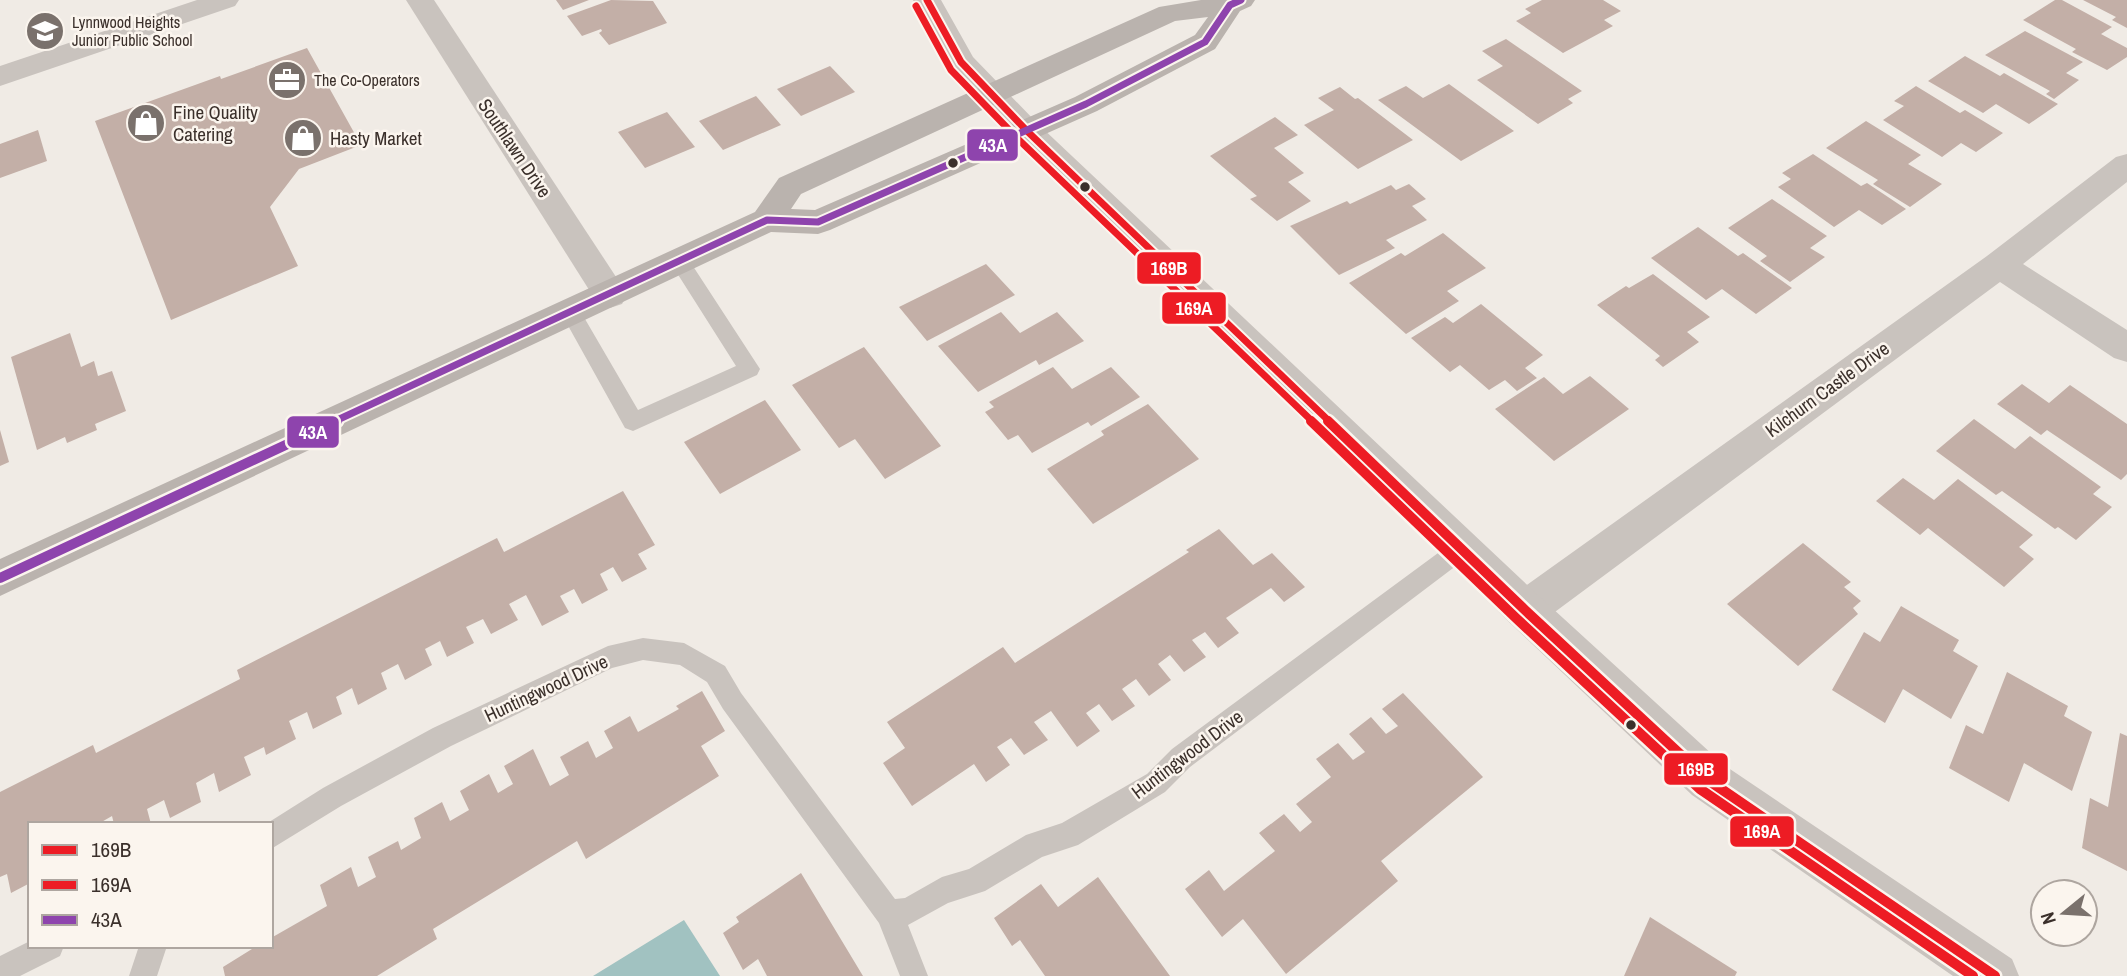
<svg xmlns="http://www.w3.org/2000/svg" width="2127" height="976" font-family="'Archivo Narrow',sans-serif">
<style>
.water{fill:#a1c2c1}
.building{fill:#c3afa7}
.lines{fill:none;stroke-linecap:round;stroke-linejoin:round}
.service{fill:#c9c3be;fill-rule:evenodd}
.minor{fill:#c9c3be;fill-rule:evenodd}
.tertiary{fill:#c9c3be;fill-rule:evenodd}
.secondary{fill:#bab3ae;fill-rule:evenodd}
.bus-1-far1-casing{stroke:#fbf5ee;stroke-width:11}
.bus-1-casing{stroke:#fbf5ee;stroke-width:15}
.bus-2-far1-casing{stroke:#fbf5ee;stroke-width:11}
.bus-2-casing{stroke:#fbf5ee;stroke-width:15}
.bus-3-far1-casing{stroke:#fbf5ee;stroke-width:11}
.bus-3-casing{stroke:#fbf5ee;stroke-width:15}
.bus-1-far1{stroke:#ed1c24;stroke-width:7}
.bus-1{stroke:#ed1c24;stroke-width:10}
.bus-2-far1{stroke:#ed1c24;stroke-width:7}
.bus-2{stroke:#ed1c24;stroke-width:10}
.bus-3-far1{stroke:#8e44ad;stroke-width:7}
.bus-3{stroke:#8e44ad;stroke-width:10}
.bus-dot{fill:#3b302b;stroke:#fbf5ee;stroke-width:2.5}
.labels{text-anchor:middle;stroke-width:5;stroke-linejoin:round;paint-order:stroke}
.far-poi-label{font-size:16px;fill:#3b302b;stroke:#fbf5ee;text-anchor:start}
.poi-label{font-size:19px;fill:#3b302b;stroke:#fbf5ee;text-anchor:start}
.street-label{font-size:19px;fill:#3b302b;stroke:#fbf5ee}
.line-badge{stroke:#fbf5ee;stroke-width:2.5}
.badge-label{font-size:19px;text-anchor:middle;font-weight:bold;fill:#fff}
</style>
<rect width="100%" height="100%" fill="#f0ebe5"/>
<path class="water" d="M684,920L720,976H593Z"/>
<g class="building">
<path d="M556,0H589L563,10Z"/>
<path d="M611,0L653,1L667,23L609,45L599,33L602,31L601,29L582,36L567,16Z"/>
<path d="M1542,0H1603L1621,11L1604,20L1613,26L1563,53L1516,21L1531,13L1525,9Z"/>
<path d="M2055,0H2062L2112,27L2101,34L2127,48V57L2107,70L2072,52L2076,49L2023,20Z"/>
<path d="M2083,0H2127V28L2112,20L2116,17Z"/>
<path d="M2025,31L2083,62L2066,73L2079,80L2054,99L2046,94L2050,91L1985,55Z"/>
<path d="M1506,39L1582,91L1568,99L1573,103L1538,124L1477,80L1503,66L1482,51Z"/>
<path d="M307,48L361,145L299,169L270,207L298,266L171,320L95,121L220,76L221,79Z"/>
<path d="M1965,56L2000,76L2004,73L2058,104L2029,124L1996,104L1983,113L1928,81Z"/>
<path d="M830,66L855,92L801,116L777,89Z"/>
<path d="M1449,84L1460,92L1514,131L1461,161L1378,100L1406,86L1423,98Z"/>
<path d="M1916,86L1960,113L1965,110L2003,133L1976,152L1961,143L1942,157L1883,120L1904,106L1894,101Z"/>
<path d="M1340,87L1355,99L1358,98L1413,140L1358,169L1304,125L1334,110L1318,98Z"/>
<path d="M756,96L781,125L723,150L699,121Z"/>
<path d="M667,112L695,147L645,168L618,132Z"/>
<path d="M1275,117L1298,135L1274,148L1304,173L1288,182L1311,201L1277,221L1250,199L1257,196L1210,156Z"/>
<path d="M1866,121L1921,155L1908,164L1942,184L1910,207L1873,184L1878,180L1826,148Z"/>
<path d="M38,130L47,161L0,178V144Z"/>
<path d="M1813,154L1861,186L1867,183L1906,209L1882,225L1859,210L1834,227L1778,187L1791,179L1782,173Z"/>
<path d="M1409,184L1426,199L1412,206L1427,220L1386,240L1395,248L1339,275L1290,226L1347,201L1350,204L1391,185L1396,190Z"/>
<path d="M1772,199L1827,236L1810,248L1825,257L1790,282L1760,261L1767,256L1728,228Z"/>
<path d="M1698,227L1738,256L1743,253L1792,288L1756,314L1722,289L1706,300L1651,258Z"/>
<path d="M1443,233L1486,268L1447,291L1459,301L1406,334L1349,283L1401,253L1405,256Z"/>
<path d="M986,264L1015,295L927,341L899,307Z"/>
<path d="M1653,274L1710,317L1687,332L1699,342L1663,367L1655,360L1660,356L1597,305L1626,286L1629,288Z"/>
<path d="M1481,304L1543,355L1525,368L1537,378L1517,391L1505,380L1489,390L1460,365L1450,372L1411,338L1445,317L1453,323Z"/>
<path d="M1001,312L1020,333L1057,312L1084,341L1039,365L1036,360L978,392L938,346Z"/>
<path d="M70,333L81,367L94,361L98,376L112,371L126,411L95,424L97,430L67,443L65,437L37,450L11,357Z"/>
<path d="M864,347L941,446L885,479L855,439L839,448L792,385Z"/>
<path d="M1053,367L1072,389L1111,367L1140,397L1091,426L1088,422L1032,453L1018,435L1008,440L985,412L994,407L989,402Z"/>
<path d="M1590,376L1629,409L1554,461L1495,409L1544,377L1563,394Z"/>
<path d="M2022,384L2049,403L2070,385L2127,424V474L2121,480L2047,430L2041,435L1997,404Z"/>
<path d="M765,400L801,450L720,494L684,442Z"/>
<path d="M1148,404L1199,459L1093,524L1047,469L1104,435L1101,431Z"/>
<path d="M1974,419L2015,449L2030,436L2101,487L2093,494L2112,507L2076,540L2058,527L2055,529L2002,491L1996,495L1936,451Z"/>
<path d="M0,430L9,462L0,466Z"/>
<path d="M1903,478L1934,500L1958,479L2033,535L2019,547L2034,559L2004,587L1928,528L1920,535L1876,501Z"/>
<path d="M623,491L655,545L638,554L647,569L622,582L613,567L600,574L608,590L582,604L574,589L560,596L569,612L542,626L526,595L509,604L518,620L491,634L483,619L466,627L474,643L447,657L440,641L425,649L432,665L405,680L398,664L381,673L387,689L358,705L352,688L336,697L342,714L313,729L307,712L289,721L296,739L266,755L264,747L244,757L251,775L219,792L214,773L196,783L201,802L170,818L164,800L147,809L151,824H114L112,816L98,824H30V883L11,893L7,874L0,877V792L93,745L96,753L240,679L237,670L497,538L504,552Z"/>
<path d="M1219,529L1253,565L1272,553L1305,587L1284,602L1271,588L1226,618L1239,633L1218,648L1205,632L1192,640L1206,657L1184,672L1170,655L1158,664L1171,680L1149,696L1136,679L1122,689L1135,706L1112,721L1099,704L1086,713L1100,731L1077,747L1051,711L1034,722L1048,740L1024,755L1011,738L997,747L1010,765L986,782L974,764L912,806L883,763L905,748L887,722L1003,647L1015,663L1189,552L1186,550Z"/>
<path d="M1803,543L1851,582L1844,587L1861,601L1853,608L1858,614L1798,666L1727,604Z"/>
<path d="M1901,606L1959,640L1953,651L1978,666L1951,719L1903,689L1885,723L1832,690L1864,632L1880,642Z"/>
<path d="M2007,672L2068,706L2064,716L2092,732L2072,791L2024,763L2009,802L1949,768L1966,725L1983,734Z"/>
<path d="M702,691L725,731L701,746L719,776L586,859L577,841L433,929L437,939L377,976H225L223,967L257,946H271V938L327,906L320,885L351,867L358,887L376,877L368,857L398,841L401,850L421,838L414,818L442,802L450,821L469,810L460,791L489,774L498,793L513,784L504,766L533,749L550,786L569,775L560,757L588,741L596,758L613,748L604,731L630,716L638,732L679,709L676,706Z"/>
<path d="M1403,693L1483,777L1381,861L1398,881L1286,974L1243,919L1222,937L1185,889L1209,870L1224,891L1275,851L1259,833L1284,814L1300,832L1312,822L1296,804L1331,777L1316,759L1338,743L1353,760L1365,752L1349,734L1371,717L1386,734L1398,726L1382,709Z"/>
<path d="M2120,733L2127,736V871L2082,848L2090,798L2108,807Z"/>
<path d="M801,873L863,976H767L758,959L743,970L723,933L739,922L736,917Z"/>
<path d="M1098,877L1170,976H1045L1020,940L1012,946L994,918L1041,884L1058,907Z"/>
<path d="M1650,917L1737,972L1735,976H1624Z"/>
</g>
<g class="lines">
<g class="service">
<path d="M680,255L687,257L760,369L757,375L633,431L625,428L561,313L564,307L571,305L578,307L638,410L736,366L670,262L673,257Z"/>
<path d="M1461,539L1469,542L1473,549L1469,556L1190,767L1165,792L1078,845L1042,857L985,891L948,903L908,925L928,976H900L879,923L723,709L707,682L680,665L643,660L612,668L451,746L341,806L271,849V824H266L323,788L433,728L608,646L643,638L684,643L725,666L741,693L895,899L905,898L942,877L969,869L1026,835L1062,823L1147,774L1172,749L1453,542Z"/>
<path d="M30,941V946H64L60,956L20,976H0V956Z"/>
<path d="M139,946H167L157,976H129Z"/>
</g>
<g class="minor">
<path d="M197,0H239L235,6L0,86V66Z"/>
<path d="M406,0H434L622,286L627,295L622,304L610,308L598,304Z"/>
<path d="M2127,154V182L2023,264L2127,330V362L2114,358L2000,282L1540,623L1525,628L1510,623L1504,610L1510,597L1987,256L2116,157Z"/>
</g>
<path class="tertiary" d="M913,0H941L973,57L1038,124L1540,597L1724,765L2012,959L2019,976H1953L1692,795L1510,623L1016,138L951,69Z"/>
<path class="secondary" d="M1201,0H1255L1251,6L1240,11L1215,49L1097,111L830,230L818,234L771,232L0,596V559L755,212L779,178L1159,7ZM1208,17L1195,35L1075,97L815,210L791,209L801,194L1175,21Z"/>
<defs>
<path id="bus-1-far1" d="M927,0L961,62L1027,131L1330,422"/>
<path id="bus-1" d="M1328,421L1525,610L1708,780L1995,976"/>
<path id="bus-2-far1" d="M916,6L951,70L1019,140L1313,422"/>
<path id="bus-2" d="M1311,421L1517,619L1700,789L1973,976"/>
<path id="bus-3-far1" d="M333,422L767,220L818,222L1086,104L1205,42L1230,5L1241,0"/>
<path id="bus-3" d="M0,578L337,421"/>
</defs>
<use href="#bus-1-far1" class="bus-1-far1-casing"/>
<use href="#bus-1" class="bus-1-casing"/>
<use href="#bus-2-far1" class="bus-2-far1-casing"/>
<use href="#bus-2" class="bus-2-casing"/>
<use href="#bus-3-far1" class="bus-3-far1-casing"/>
<use href="#bus-3" class="bus-3-casing"/>
<use href="#bus-1-far1" class="bus-1-far1"/>
<use href="#bus-1" class="bus-1"/>
<use href="#bus-2-far1" class="bus-2-far1"/>
<use href="#bus-2" class="bus-2"/>
<use href="#bus-3-far1" class="bus-3-far1"/>
<use href="#bus-3" class="bus-3"/>
</g>
<defs>
<symbol id="school-disc" viewBox="-11 -11 22 22"><circle r="9.5" fill="#7a716c" stroke="#fbf5ee"/><path d="M0-5L7-2L0 1L-7-2ZM-4 1L0 2.5L4 1V4Q0 6-4 4Z" fill="#fff"/></symbol>
<symbol id="office-disc" viewBox="-11 -11 22 22"><circle r="9.5" fill="#7a716c" stroke="#fbf5ee"/><path d="M-6-3h4V-5.5h4V-3h4V5H-6ZM-1-4.5V-3h2v-1.5ZM-6 0V1H6V0Z" fill="#fff"/></symbol>
<symbol id="shop-disc" viewBox="-11 -11 22 22"><circle r="9.5" fill="#7a716c" stroke="#fbf5ee"/><path d="M-5-2.5h2.3a2.7 3.5 0 0 1 5.4 0H5L5.5 6h-11ZM-1.5-2.5h3a1.5 2.3 0 0 0-3 0Z" fill="#fff"/></symbol>
</defs>
<g fill-rule="evenodd">
<use href="#school-disc" x="23" y="9" width="44" height="44"/>
<use href="#office-disc" x="265" y="58" width="44" height="44"/>
<use href="#shop-disc" x="124" y="101" width="44" height="44"/>
<use href="#shop-disc" x="281" y="116" width="44" height="44"/>
</g>
<g class="bus-dot">
<circle cx="953" cy="163" r="6"/>
<circle cx="1085" cy="187" r="6"/>
<circle cx="1631" cy="725" r="6"/>
</g>
<g class="labels">
<g class="far-poi-label">
<text x="72" y="28">Lynnwood Heights<tspan x="72" dy="18">Junior Public School</tspan></text>
<text x="314" y="86">The Co-Operators</text>
</g>
<g class="poi-label">
<text x="173" y="119">Fine Quality<tspan x="173" dy="22">Catering</tspan></text>
<text x="330" y="145">Hasty Market</text>
</g>
<g class="street-label">
<text transform="translate(515 148) rotate(56)" y="7">Southlawn Drive</text>
<text transform="translate(1827 389) rotate(-36)" y="7">Kilchurn Castle Drive</text>
<text transform="translate(546 688) rotate(-25)" y="7">Huntingwood Drive</text>
<text transform="translate(1187 754) rotate(-37)" y="7">Huntingwood Drive</text>
</g>
</g>
<g class="line-badge">
<rect x="966" y="128" width="53" height="34" rx="7" fill="#8e44ad"/>
<rect x="1136" y="251" width="66" height="34" rx="7" fill="#ed1c24"/>
<rect x="1161" y="291" width="66" height="34" rx="7" fill="#ed1c24"/>
<rect x="286" y="415" width="54" height="34" rx="7" fill="#8e44ad"/>
<rect x="1663" y="752" width="66" height="34" rx="7" fill="#ed1c24"/>
<rect x="1729" y="815" width="66" height="33" rx="7" fill="#ed1c24"/>
</g>
<g class="badge-label">
<text x="993" y="152">43A</text>
<text x="1169" y="275">169B</text>
<text x="1194" y="315">169A</text>
<text x="313" y="439">43A</text>
<text x="1696" y="776">169B</text>
<text x="1762" y="838">169A</text>
</g>
<rect x="28" y="822" width="245" height="126" fill="#fbf5ee" stroke="#aea6a0" stroke-width="2"/>
<rect x="42" y="845" width="35" height="10" fill="#ed1c24" stroke="#aea6a0" stroke-width="2"/>
<text x="91" y="857" font-size="21" fill="#3b302b">169B</text>
<rect x="42" y="880" width="35" height="10" fill="#ed1c24" stroke="#aea6a0" stroke-width="2"/>
<text x="91" y="892" font-size="21" fill="#3b302b">169A</text>
<rect x="42" y="915" width="35" height="10" fill="#8e44ad" stroke="#aea6a0" stroke-width="2"/>
<text x="91" y="927" font-size="21" fill="#3b302b">43A</text>
<g transform="translate(2064 913) rotate(252)"><circle r="33" fill="#fbf5ee" stroke="#aea6a0" stroke-width="2"/>
<path d="M0-5L12 26L0 18L-12 26Z" fill="#7a716c"/>
<text y="-10" font-size="19" font-weight="bold" text-anchor="middle" fill="#3b302b">N</text>
</g>
</svg>
